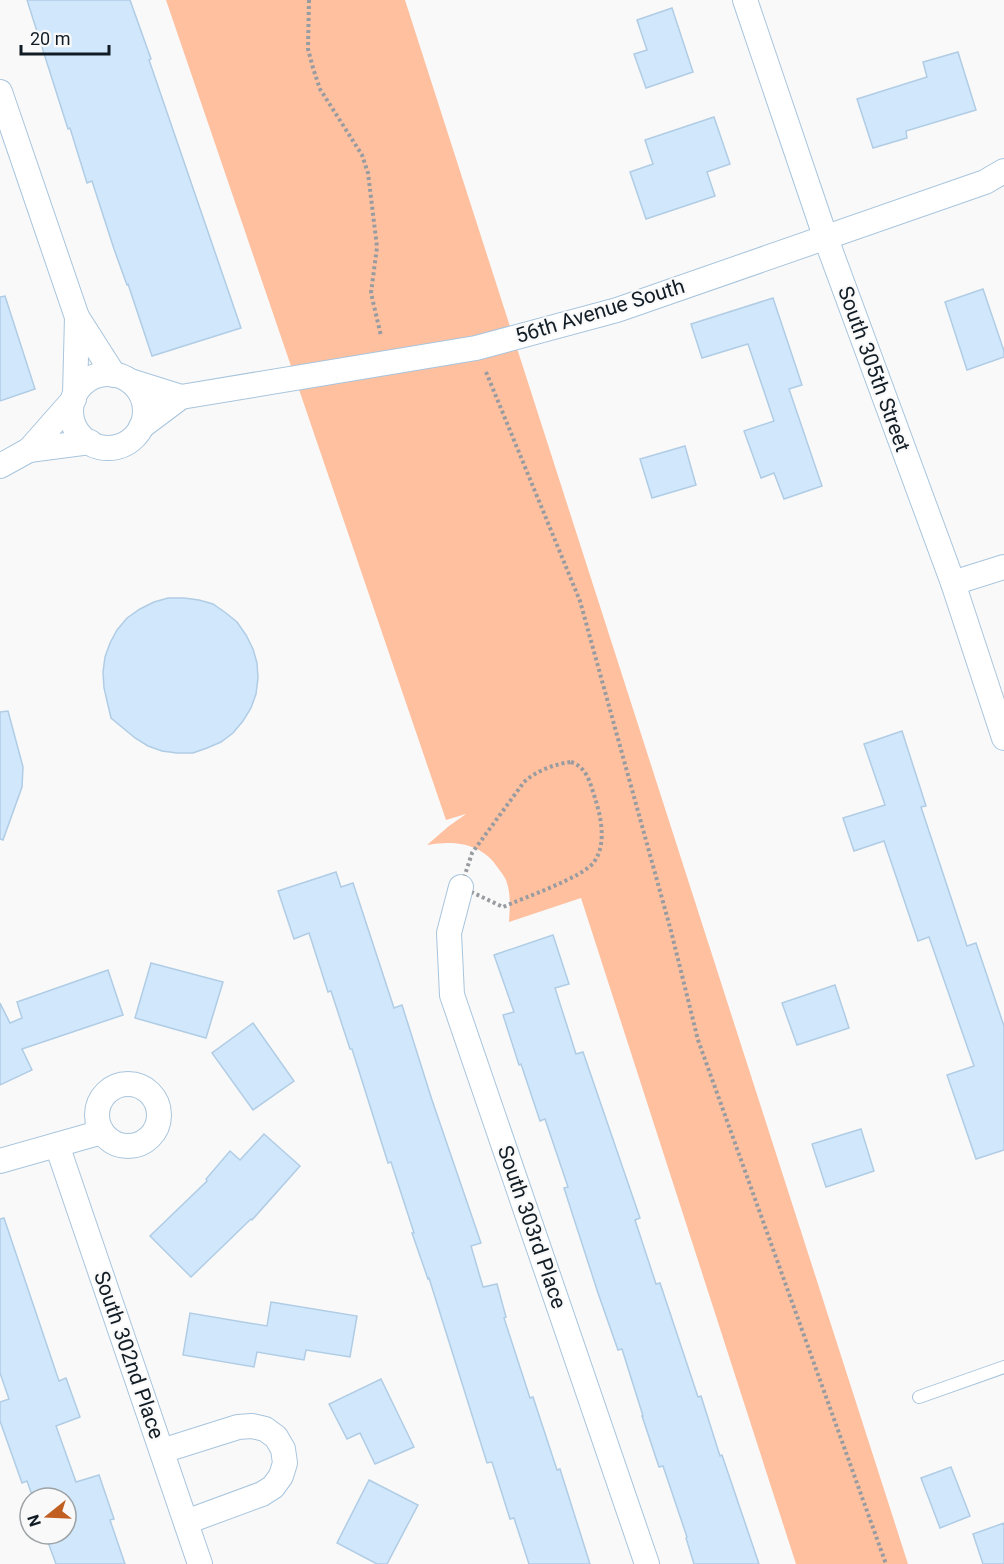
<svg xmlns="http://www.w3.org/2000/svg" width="1004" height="1564" font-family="Roboto,sans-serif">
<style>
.green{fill:#ffc0a0}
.building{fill:#d0e7fc;stroke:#b0cde5;stroke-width:1.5}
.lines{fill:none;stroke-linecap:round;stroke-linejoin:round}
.service-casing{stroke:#a8c5dd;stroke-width:14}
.minor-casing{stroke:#a8c5dd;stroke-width:26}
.path{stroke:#989ca0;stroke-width:4;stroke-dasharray:3 3;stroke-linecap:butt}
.service{stroke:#fff;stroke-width:12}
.minor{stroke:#fff;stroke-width:24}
.labels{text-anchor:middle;stroke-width:4.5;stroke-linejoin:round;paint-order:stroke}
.street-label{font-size:21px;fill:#111c25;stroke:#f9f9f9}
</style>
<rect width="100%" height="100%" fill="#f9f9f9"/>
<path class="green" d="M166,0H405L908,1564H796L581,898L509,922C510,908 511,893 506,880C504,876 501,872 498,868C482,843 454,840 427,845L449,826L466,814L446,820Z"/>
<g class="building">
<path d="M27,0H130L151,59L149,60L241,328L152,356L128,284L127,285L114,249L92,181L87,183L70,128L68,129Z"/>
<path d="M672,8L693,72L646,88L634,54L647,50L637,20Z"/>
<path d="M958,52L976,110L906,131L907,138L873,148L857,99L927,77L923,62Z"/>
<path d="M714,117L730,164L707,172L715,196L646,219L630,172L653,164L645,140Z"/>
<path d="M983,289L1004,351V357L967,370L945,302Z"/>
<path d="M5,296L35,389L0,401V297Z"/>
<path d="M773,298L802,385L789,389L822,486L784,499L774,473L761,478L744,431L774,421L748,344L702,358L691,324Z"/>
<path d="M685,446L696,485L652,498L640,459Z"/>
<path d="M168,598H184L199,600L213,604L226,613L237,622L246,635L253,649L257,663L258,678L256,694L251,708L243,721L233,733L221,742L207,748L193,753H177L162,751L148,746L135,738L111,718L104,688L103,672L105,657L110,643L117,630L127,618L140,609L154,602Z"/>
<path d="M8,711L23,767L22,787L3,840L0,839V712Z"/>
<path d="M902,731L926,806L921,807L967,946L976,943L1004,1026V1150L976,1159L947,1075L974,1066L929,937L918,941L884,841L854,851L843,818L885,805L864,744Z"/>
<path d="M336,872L341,887L353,883L394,1008L402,1005L432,1100L481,1243L471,1246L483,1287L497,1284L506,1317L504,1318L530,1398L533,1397L557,1470L560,1469L590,1564H529L514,1518L510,1519L492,1462L487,1463L429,1278L428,1279L412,1233H414L391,1162L388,1163L352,1049H350L331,991L328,992L309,933L294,939L278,891Z"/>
<path d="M553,935L569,984L555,988L576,1054L583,1052L640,1218L635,1220L656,1284L660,1283L698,1397L701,1396L720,1456L722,1455L759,1564H694L686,1538L687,1537L663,1466L659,1467L642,1416H643L622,1349L618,1350L598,1293L564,1188L568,1187L545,1119L540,1121L521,1064L519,1065L503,1015L514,1012L494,955Z"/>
<path d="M151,963L223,982L206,1038L135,1018Z"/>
<path d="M108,970L123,1015L22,1049L32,1070L0,1085V1003L10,1023L22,1018L17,1002Z"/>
<path d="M835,985L849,1028L797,1045L782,1003Z"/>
<path d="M253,1023L294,1081L253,1110L212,1053Z"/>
<path d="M861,1129L874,1171L826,1187L812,1144Z"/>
<path d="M264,1134L300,1166L252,1220L251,1219L191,1277L150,1236L207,1181L206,1179L230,1151L240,1160Z"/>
<path d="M4,1218L59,1381L66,1378L80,1417L56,1426L76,1482L99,1475L114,1519L110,1520L125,1564H56L45,1534H66V1498H33L27,1481L22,1483L0,1421V1402L9,1399L0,1373V1219Z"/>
<path d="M271,1302L357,1316L350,1357L306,1350L304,1360L257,1352L254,1367L183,1355L190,1313L267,1326Z"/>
<path d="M381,1379L414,1447L375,1464L360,1433L347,1439L329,1404Z"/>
<path d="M951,1467L970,1516L940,1528L921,1478Z"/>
<path d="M369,1480L418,1505L387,1564H377L337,1543Z"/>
<path d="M1004,1523V1564H983L973,1534Z"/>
</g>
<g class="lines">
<defs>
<path id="service" d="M919,1397L1004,1367"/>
<g id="minor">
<path d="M745,0L825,236L953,583L1004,738"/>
<path d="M0,92L77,317"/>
<circle cx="108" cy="411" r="37"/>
<path d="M130,381L181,397L141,427"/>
<path d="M75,394L77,317L114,375"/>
<path d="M181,397L476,348L617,310L985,182L1004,171"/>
<path d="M74,399L29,450L90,442"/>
<path d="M0,466L29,450"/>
<path d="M953,583L1004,567"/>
<path d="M461,887L449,933L452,995L647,1564"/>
<circle cx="128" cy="1115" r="31"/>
<path d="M57,1145L200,1564"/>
<path d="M0,1161L102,1132"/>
<path d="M162,1451L238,1427L252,1426L265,1429L276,1437L283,1449L285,1463L281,1476L273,1487L262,1494L186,1522"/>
</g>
</defs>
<use href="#service" class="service-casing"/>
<use href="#minor" class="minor-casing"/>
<g class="path">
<path d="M309,0L308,49L313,68L320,89L362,155L368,173L377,247L371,293L381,336"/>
<path d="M486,372L580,601L671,931L698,1040L886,1564"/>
<path d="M571,762C587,767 590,783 595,798C601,817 607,844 594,862C584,877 523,898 503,907L461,887L472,853L524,782C536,771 554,764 571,762Z"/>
</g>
<use href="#service" class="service"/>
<use href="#minor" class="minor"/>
</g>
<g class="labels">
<g class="street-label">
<text transform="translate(600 311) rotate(-17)" y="7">56th Avenue South</text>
<text transform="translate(874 369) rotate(70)" y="7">South 305th Street</text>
<text transform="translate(532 1227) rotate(71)" y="7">South 303rd Place</text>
<text transform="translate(129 1355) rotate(71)" y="7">South 302nd Place</text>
</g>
</g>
<g transform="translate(48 1516) rotate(252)"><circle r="28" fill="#f9f9f9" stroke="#9ca1a4" stroke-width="1.5"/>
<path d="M0-4.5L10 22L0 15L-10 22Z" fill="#c15f23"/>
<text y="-9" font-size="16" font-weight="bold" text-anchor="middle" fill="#111c25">N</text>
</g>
<path d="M21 45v9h88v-9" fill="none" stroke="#111c25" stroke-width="3"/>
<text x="30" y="45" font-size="18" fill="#111c25" stroke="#f9f9f9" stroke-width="4.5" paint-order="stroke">20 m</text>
</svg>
